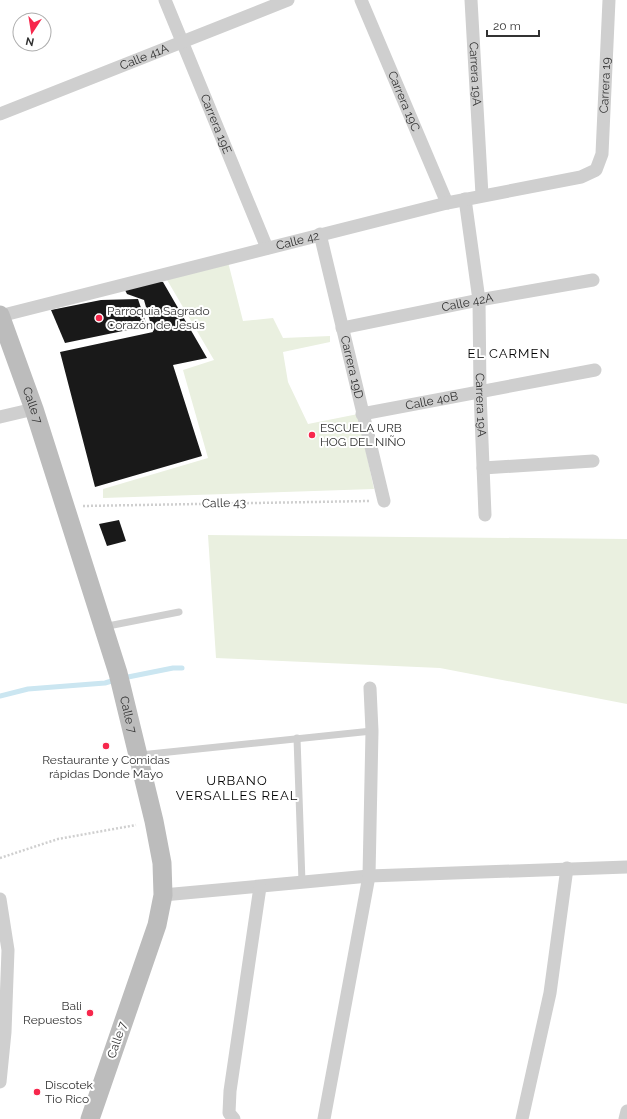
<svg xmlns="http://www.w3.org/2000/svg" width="627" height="1119" font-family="Raleway,sans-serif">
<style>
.green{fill:#eaf0e0}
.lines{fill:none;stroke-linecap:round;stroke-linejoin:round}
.stream{stroke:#cbe6f1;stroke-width:5}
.building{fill:#191919}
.path{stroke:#cfcfcf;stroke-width:2.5;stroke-dasharray:2 2;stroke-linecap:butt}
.lane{stroke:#cfcfcf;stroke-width:7}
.street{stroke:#cfcfcf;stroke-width:13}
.secondary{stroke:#bcbcbc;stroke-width:19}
.poi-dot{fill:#f7274c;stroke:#fff;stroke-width:1.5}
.labels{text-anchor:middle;stroke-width:4;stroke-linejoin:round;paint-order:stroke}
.street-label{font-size:12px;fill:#323232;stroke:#fff}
.poi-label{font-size:12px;fill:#323232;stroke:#fff;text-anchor:start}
.neighbourhood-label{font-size:13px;letter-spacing:1px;fill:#000;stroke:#fff}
</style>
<rect width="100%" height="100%" fill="#fff"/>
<g class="green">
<path d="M228,262L243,321L273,318L283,338L330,336V342L283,352L288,382L308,424L358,414L374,489L103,498V489L208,458L183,370L214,360L163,273Z"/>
<path d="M208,535L627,539V704L440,668L216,658Z"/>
</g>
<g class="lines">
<g class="stream">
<path d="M123,678L173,668H182"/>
<path d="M0,696L28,689L105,683L115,680"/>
</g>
</g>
<g class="building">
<path d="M150,280L163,282L207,358L173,365L202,456L95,487L60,352L153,332L144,300L127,294L123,286Z"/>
<path d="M138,299L147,326L65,343L51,310L101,300Z"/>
<path d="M119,520L126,541L107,546L99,524Z"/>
</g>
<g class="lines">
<g class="path">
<path d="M83,506L370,501"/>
<path d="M0,858L58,839L136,825"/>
</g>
<g class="lane">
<path d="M103,627L179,612"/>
<path d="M297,738L302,882"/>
<path d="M140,755L372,731"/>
</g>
<g class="street">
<path id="s1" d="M165,0L267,248"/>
<path id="s2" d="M361,0L447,203"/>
<path id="s3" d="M471,0L482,195"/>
<path id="s4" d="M0,114L288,0"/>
<path id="s5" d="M465,199L479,300L480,392L485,515"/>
<path id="s6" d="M320,234L384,501"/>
<path id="s7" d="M0,316L447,203L581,177L596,170L602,154L609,0"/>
<path id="s8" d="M342,328L479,300L593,280"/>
<path id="s9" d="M362,414L595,370"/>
<path d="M0,417L34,409"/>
<path d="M483,468L593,461"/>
<path d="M163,895L369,876L627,867"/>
<path d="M0,899L8,950L5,1032L0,1082"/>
<path d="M234,1119L229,1113L230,1091L260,887"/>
<path d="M324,1119L369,876L372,731L370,688"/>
<path d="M522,1119L550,993L567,868"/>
<path d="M625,1119L627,1111"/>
</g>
<path class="secondary" id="s10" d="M0,315L34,409L118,673L154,821L162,863L163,895L157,925L90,1119"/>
</g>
<g class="poi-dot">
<circle cx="99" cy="318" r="4"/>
<circle cx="312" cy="435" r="4"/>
<circle cx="106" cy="746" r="4"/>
<circle cx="90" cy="1013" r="4"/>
<circle cx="37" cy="1092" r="4"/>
</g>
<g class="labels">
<g class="street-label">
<text dy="4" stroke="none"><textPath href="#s4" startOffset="155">Calle 41A</textPath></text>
<text dy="4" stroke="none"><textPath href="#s3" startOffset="74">Carrera 19A</textPath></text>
<text dy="4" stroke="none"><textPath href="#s7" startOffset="700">Carrera 19</textPath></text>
<text dy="4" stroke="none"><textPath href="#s2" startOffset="110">Carrera 19C</textPath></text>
<text dy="4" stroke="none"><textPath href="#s1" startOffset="134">Carrera 19E</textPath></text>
<text dy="4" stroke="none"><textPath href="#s7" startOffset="307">Calle 42</textPath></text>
<text dy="4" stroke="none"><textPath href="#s8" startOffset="128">Calle 42A</textPath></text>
<text dy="4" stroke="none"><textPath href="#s6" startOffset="137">Carrera 19D</textPath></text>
<text dy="4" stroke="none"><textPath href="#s9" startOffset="71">Calle 40B</textPath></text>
<text dy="4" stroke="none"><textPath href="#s10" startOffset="96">Calle 7</textPath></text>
<text dy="4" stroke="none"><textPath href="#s5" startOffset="207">Carrera 19A</textPath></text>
<text transform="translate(224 503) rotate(-1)" y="4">Calle 43</text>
<text dy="4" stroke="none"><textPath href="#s10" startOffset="420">Calle 7</textPath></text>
<text transform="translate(117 1040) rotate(-71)" y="4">Calle 7</text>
</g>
<g class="poi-label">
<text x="107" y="315">Parroquía Sagrado<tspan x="107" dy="14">Corazón de Jesús</tspan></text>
<text x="320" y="432">ESCUELA URB<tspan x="320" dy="14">HOG DEL NIÑO</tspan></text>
<text x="106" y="764" text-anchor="middle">Restaurante y Comidas<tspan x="106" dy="14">rápidas Donde Mayo</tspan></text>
<text x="82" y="1010" text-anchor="end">Bali<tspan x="82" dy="14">Repuestos</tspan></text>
<text x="45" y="1089">Discotek<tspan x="45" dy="14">Tio Rico</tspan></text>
</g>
<g class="neighbourhood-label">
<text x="509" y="358">EL CARMEN</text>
<text x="237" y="785">URBANO<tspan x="237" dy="15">VERSALLES REAL</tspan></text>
</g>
</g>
<g transform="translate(32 32) rotate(192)"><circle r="19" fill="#ffffff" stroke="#adadad"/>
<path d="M0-3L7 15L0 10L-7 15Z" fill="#f7274c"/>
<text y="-6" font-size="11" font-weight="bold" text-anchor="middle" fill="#323232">N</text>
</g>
<path d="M487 30v6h52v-6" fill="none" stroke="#323232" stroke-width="2"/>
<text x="493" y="30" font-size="12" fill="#323232" stroke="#ffffff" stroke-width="3" paint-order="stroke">20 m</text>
</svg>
